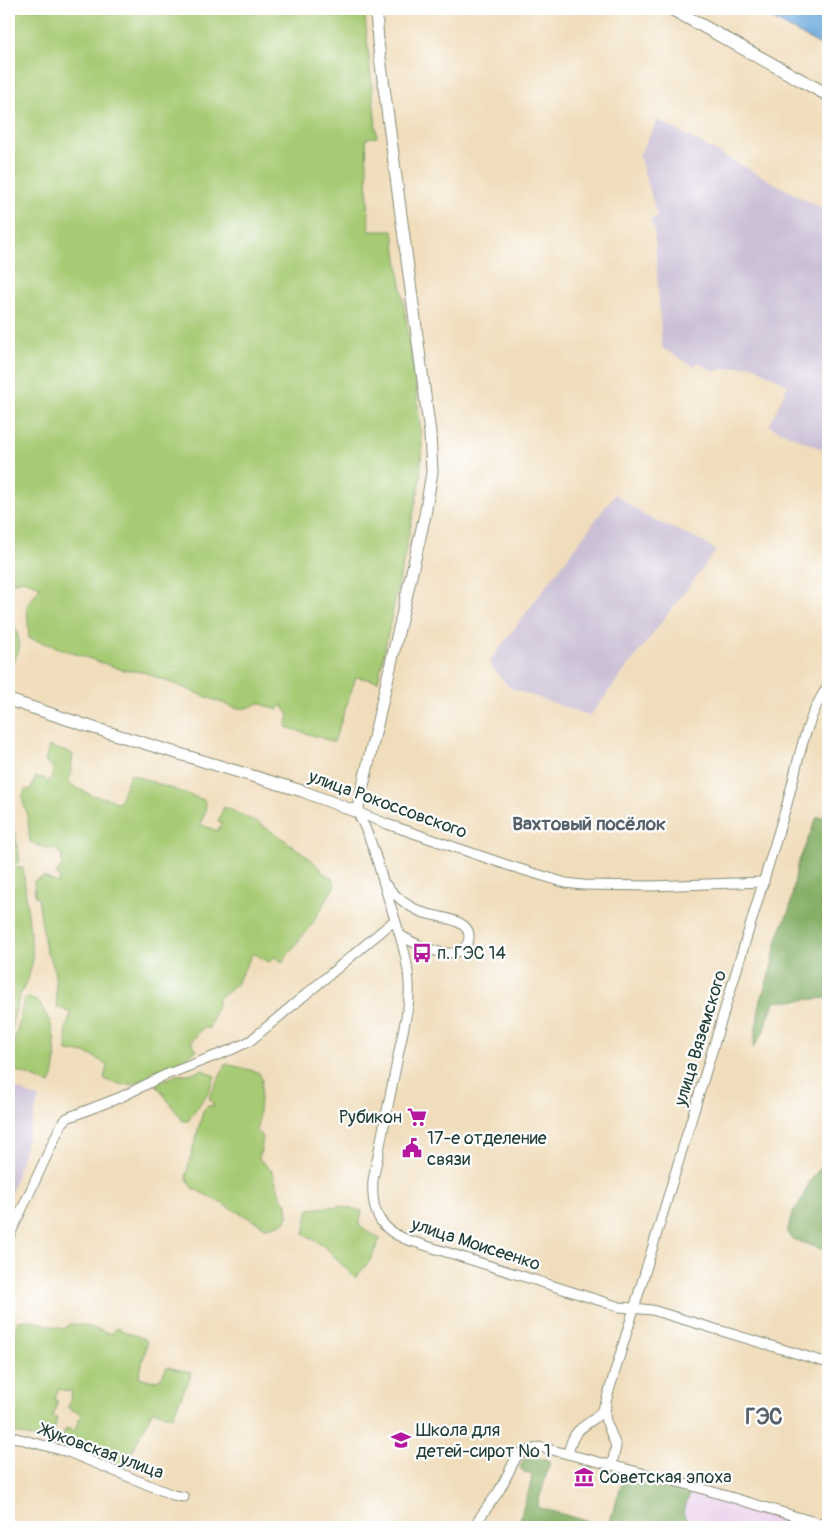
<svg xmlns="http://www.w3.org/2000/svg" width="837" height="1536" font-family="Pangolin,sans-serif">
<style>
.built{fill:#ebd1eb}
.industrial{fill:#cbbfd5}
.green{fill:#a7cb75;stroke:#638454}
.forest{fill:#85af66;stroke:#52764d}
.water{fill:#66a6d9;stroke:#427286}
.lines{fill:none;stroke-linecap:round;stroke-linejoin:round}
.minor-casing{stroke:#888d78;stroke-width:11}
.tertiary-casing{stroke:#888d78;stroke-width:13}
.secondary-casing{stroke:#888d78;stroke-width:14}
.minor{stroke:#fff;stroke-width:9}
.tertiary{stroke:#fff;stroke-width:11}
.secondary{stroke:#fff;stroke-width:12}
.labels{text-anchor:middle;stroke-width:4.5;stroke-linejoin:round;paint-order:stroke}
.street-label{font-size:18px;fill:#1f3d34;stroke:#fff}
.poi-label{font-size:18px;fill:#1f3d34;stroke:#fff;text-anchor:start}
.neighbourhood-label{font-size:19px;font-weight:bold;fill:#56616a;stroke:#fff}
.district-label{font-size:22px;font-weight:bold;fill:#56616a;stroke:#fff}
</style>
<rect width="100%" height="100%" fill="#fff"/>
<filter id="ink" filterUnits="userSpaceOnUse"><feTurbulence type="fractalNoise" baseFrequency=".02" numOctaves="2"/><feDisplacementMap in="SourceGraphic" scale="10" xChannelSelector="R" yChannelSelector="G"/><feConvolveMatrix kernelMatrix="1 2 1 2 8 2 1 2 1" color-interpolation-filters="sRGB"/></filter>
<filter id="wash" filterUnits="userSpaceOnUse"><feTurbulence type="fractalNoise" baseFrequency=".0096" numOctaves="4" result="noise"/><feDisplacementMap in="SourceGraphic" scale="20" xChannelSelector="R" yChannelSelector="G"/><feGaussianBlur stdDeviation="1.12" result="paint"/><feColorMatrix in="noise" values="0 0 0 0 0 0 0 0 0 0 0 0 0 0 0 0 0 1.4 0 .05"/><feComposite in="paint" operator="in"/></filter>
<g filter="url(#wash)">
<rect width="100%" height="100%" fill="#f0ddbb"/>
<path class="built" d="M680,1489L808,1526L809,1527H669Z"/>
<g class="industrial">
<path d="M658,120L828,212V452L769,426L788,385L751,365L713,371L698,362L695,367L662,348L654,228L650,222L657,215L639,155Z"/>
<path d="M615,494L645,516L702,541L716,551L590,716L513,689L508,686L490,664V661Z"/>
<path d="M9,1086L39,1098L9,1201Z"/>
</g>
<g class="green">
<path d="M9,9H364L377,137L366,138L369,231H393L416,387L422,446L420,482L378,681L356,677L334,742L286,727L289,715L282,705L278,710L259,703L247,708H235L143,672L123,670L29,638L27,606L41,586L23,580L9,583Z"/>
<path d="M9,612C16,632 28,648 9,665Z"/>
<path d="M49,746L73,754L69,784L91,795L110,799L119,803L130,774L204,800C208,810 204,815 200,824L217,831L222,823L218,821L224,807C235,812 246,817 257,822C268,829 320,862 322,872L333,879L335,885L312,924L282,962L275,957L269,962L253,953L236,984L218,999V1004L209,1028H203L191,1042L197,1050C183,1060 147,1081 131,1084C122,1086 112,1083 104,1079L107,1066C92,1054 86,1052 67,1051L66,1030L71,1013L57,1007C55,991 58,965 46,952L38,898L35,896L34,881L44,877L57,883L60,879L56,874L62,866V855L54,848L48,849L30,842C29,834 29,825 28,817C26,806 19,801 25,790L31,789L36,777L44,778L47,782L52,777L53,766L45,762Z"/>
<path d="M9,829L15,832L20,861L18,863L11,864V868H23L33,960L28,979L20,995L12,1022L13,1025L9,1041Z"/>
<path d="M29,998L40,1003C43,1011 48,1017 51,1025C56,1038 58,1072 50,1084L9,1068V1056L16,1035L24,1000Z"/>
<path d="M226,1064L258,1072L262,1079L257,1131L263,1138L259,1159L272,1171L281,1197L287,1204L288,1217L284,1223L266,1227L191,1187L186,1176L203,1111L207,1106H214L209,1098Z"/>
<path d="M203,1070L215,1076L209,1091L188,1121H183L156,1084L177,1075L188,1074Z"/>
<path d="M340,1206L362,1211L359,1226L380,1239L370,1261L355,1278L326,1248L304,1234L309,1209Z"/>
<path d="M26,1320C40,1321 51,1327 64,1329L70,1324L82,1325L112,1334L115,1328L145,1339L147,1343L139,1377L154,1381L161,1378L167,1367L192,1373L172,1417L153,1410L124,1468L122,1469L69,1448L70,1441L68,1440L64,1447L59,1445L66,1428L74,1431L82,1414L68,1408L72,1392L58,1389L55,1400L58,1401L52,1417L57,1418L51,1443L9,1431V1335L12,1336L18,1321Z"/>
</g>
<g class="forest">
<path d="M817,817H828V998L774,1002L763,1033L753,1048L760,1003L771,968L778,936L790,908L797,866Z"/>
<path d="M828,1158V1251L792,1239L787,1233L792,1213L801,1201L810,1181Z"/>
<path d="M531,1458L547,1459L550,1462L537,1507L608,1527H519C520,1510 530,1494 532,1475L525,1473L520,1468L523,1460Z"/>
<path d="M632,1475L687,1488L689,1496L683,1513L690,1524V1527H608L624,1477Z"/>
</g>
<path class="water" d="M754,9H828V49Z"/>
</g>
<g filter="url(#ink)">
<g class="lines">
<defs>
<g id="minor">
<path d="M357,812C371,836 378,864 386,891C397,928 414,967 408,1007L373,1180C371,1210 378,1229 408,1240L620,1307L652,1310L828,1363"/>
<path d="M357,812L387,824L510,866L566,883L583,885L651,886L764,882"/>
<path d="M386,885C395,896 406,905 419,911C433,918 471,917 469,938C468,943 465,948 461,950C446,960 413,943 400,935"/>
<path d="M9,1237L61,1125L67,1118L121,1097L163,1076L233,1049L250,1041L395,920"/>
<path d="M9,1436L68,1452L173,1495L184,1497"/>
<path d="M568,1454C570,1446 572,1437 578,1431C588,1421 597,1421 604,1406"/>
<path d="M612,1465L616,1446L605,1418L606,1401L787,804C797,767 805,718 828,686"/>
<path d="M473,1527L499,1491L518,1454L540,1447L693,1486L828,1526"/>
</g>
<path id="tertiary" d="M9,700L94,728L302,791L357,812L425,515L432,472L430,433L378,42L376,9"/>
<path id="secondary" d="M672,9L828,95"/>
</defs>
<use href="#minor" class="minor-casing"/>
<use href="#tertiary" class="tertiary-casing"/>
<use href="#secondary" class="secondary-casing"/>
<use href="#minor" class="minor"/>
<use href="#tertiary" class="tertiary"/>
<use href="#secondary" class="secondary"/>
</g>
</g>
<defs>
<symbol id="bus-bare" viewBox="-9 -9 18 18"><path d="M-5-6H5V4H4V6H2V4H-2V6H-4V4H-5ZM-3.5-4V0h7V-4ZM-3.5 1.2v1.5H-2V1.2ZM2 1.2v1.5H3.5V1.2Z" fill="#b5179e" stroke="#fff" stroke-width="2.5" paint-order="stroke"/></symbol>
<symbol id="supermarket-bare" viewBox="-9 -9 18 18"><path d="M-6-5.5h2.5l.6 2H6L4.5 2H-2.5L-4.4-4H-6ZM-1.5 3.2a1.3 1.3 0 1 0 .1 0ZM3 3.2a1.3 1.3 0 1 0 .1 0Z" fill="#b5179e" stroke="#fff" stroke-width="2.5" paint-order="stroke"/></symbol>
<symbol id="civic-bare" viewBox="-9 -9 18 18"><path d="M-.6-6.5H3V-4.5H.6V-3L4-1V1h2V6H-6V1h2V-1L-.6-3ZM-1.2 2.5V6h2.4V2.5Z" fill="#b5179e" stroke="#fff" stroke-width="2.5" paint-order="stroke"/></symbol>
<symbol id="school-bare" viewBox="-9 -9 18 18"><path d="M0-5L7-2L0 1L-7-2ZM-4 1L0 2.5L4 1V4Q0 6-4 4Z" fill="#b5179e" stroke="#fff" stroke-width="2.5" paint-order="stroke"/></symbol>
<symbol id="museum-bare" viewBox="-9 -9 18 18"><path d="M0-6L6-3V-2H-6V-3ZM-5-1h2V3h-2ZM-1-1h2V3h-2ZM3-1h2V3H3ZM-6 4H6V6H-6Z" fill="#b5179e" stroke="#fff" stroke-width="2.5" paint-order="stroke"/></symbol>
</defs>
<g fill-rule="evenodd">
<use href="#bus-bare" x="408" y="939" width="28" height="28"/>
<use href="#supermarket-bare" x="403" y="1103" width="28" height="28"/>
<use href="#civic-bare" x="398" y="1134" width="28" height="28"/>
<use href="#school-bare" x="387" y="1426" width="28" height="28"/>
<use href="#museum-bare" x="570" y="1463" width="28" height="28"/>
</g>
<g class="labels">
<g class="street-label">
<text transform="translate(388 804) rotate(20)" y="6">улица Рокоссовского</text>
<text transform="translate(700 1038) rotate(-73)" y="6">улица Вяземского</text>
<text transform="translate(476 1244) rotate(18)" y="6">улица Моисеенко</text>
<text transform="translate(102 1451) rotate(20)" y="6">Жуковская улица</text>
</g>
<g class="poi-label">
<text x="437" y="959">п. ГЭС 14</text>
<text x="402" y="1123" text-anchor="end">Рубикон</text>
<text x="427" y="1144">17-е отделение<tspan x="427" dy="21">связи</tspan></text>
<text x="416" y="1436">Школа для<tspan x="416" dy="21">детей-сирот № 1</tspan></text>
<text x="599" y="1483">Советская эпоха</text>
</g>
<g class="neighbourhood-label">
<text x="589" y="830">Вахтовый посёлок</text>
</g>
<g class="district-label">
<text x="764" y="1424">ГЭС</text>
</g>
</g>
<rect width="837" height="1536" fill="none" stroke="#fff" stroke-width="30"/>
</svg>
